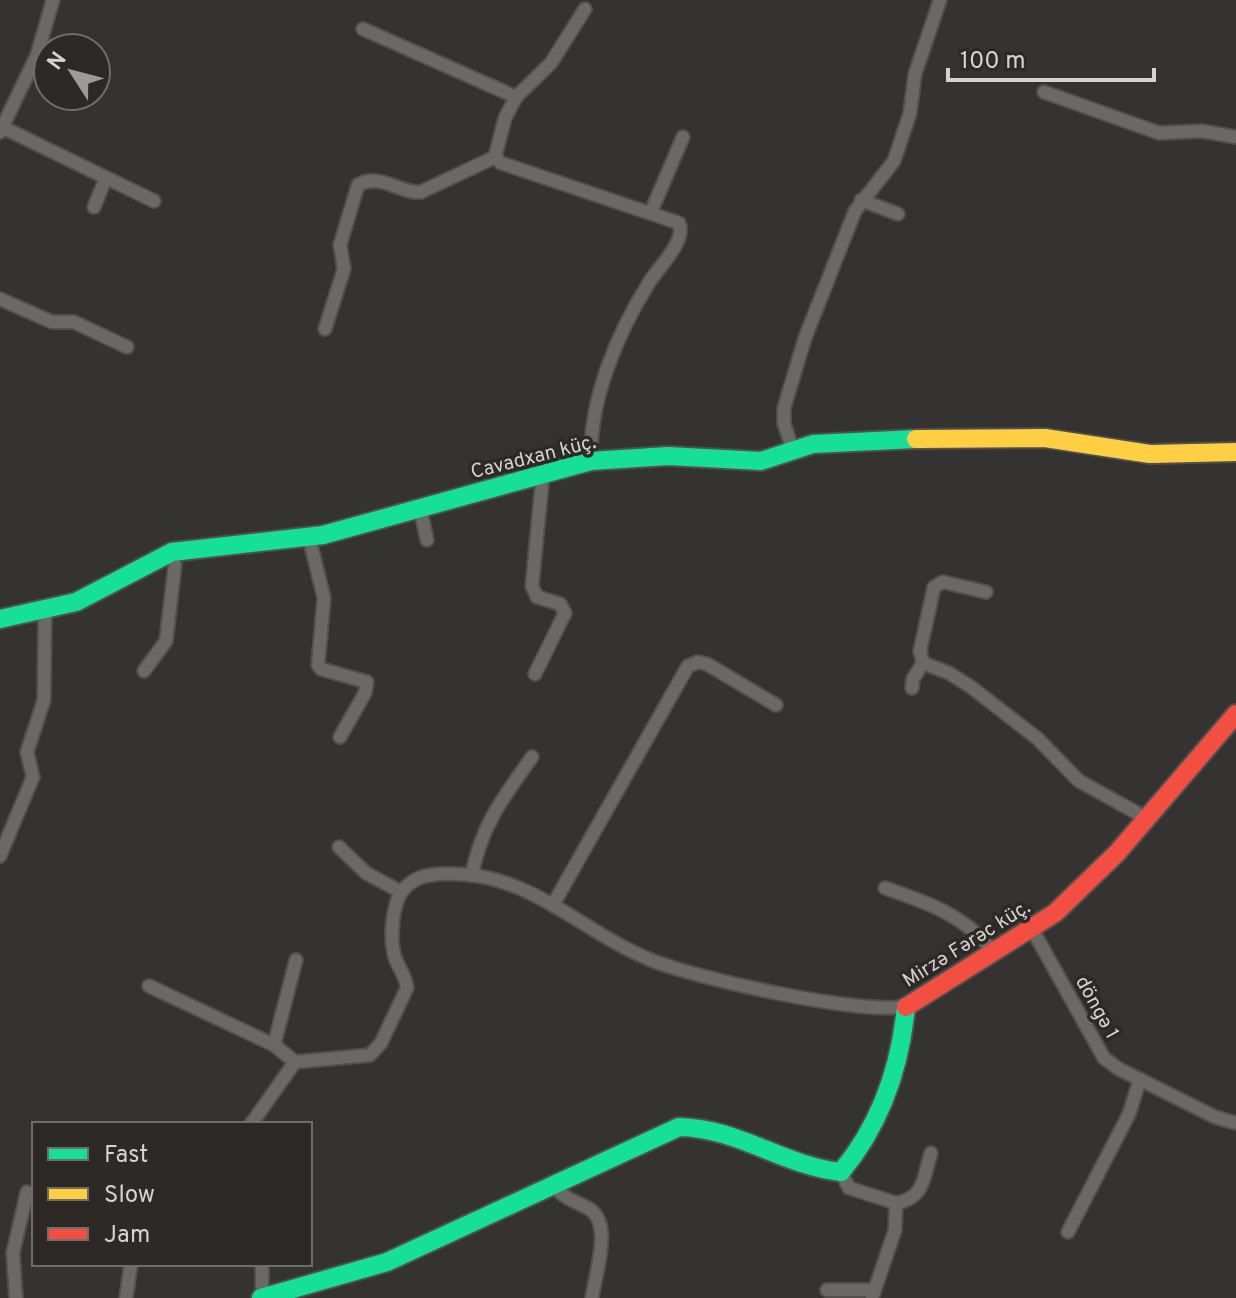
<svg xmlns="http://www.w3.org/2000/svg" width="1236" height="1298" font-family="Overpass,sans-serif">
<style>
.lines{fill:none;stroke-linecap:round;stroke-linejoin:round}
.street-casing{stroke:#51504e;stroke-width:16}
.fast-casing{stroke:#51504e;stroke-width:22}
.slow-casing{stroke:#51504e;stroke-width:22}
.jam-casing{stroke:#51504e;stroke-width:22}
.street{stroke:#6a6967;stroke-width:12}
.fast{stroke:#16e098;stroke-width:18}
.slow{stroke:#ffcf43;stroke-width:18}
.jam{stroke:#f24e42;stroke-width:18}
.labels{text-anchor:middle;stroke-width:7;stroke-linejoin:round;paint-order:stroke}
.street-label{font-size:20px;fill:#d5d3d1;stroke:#2c2926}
</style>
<rect width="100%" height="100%" fill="#353331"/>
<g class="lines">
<defs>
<g id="street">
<path d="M363,29L516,97L505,118L495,157L501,163L679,223C687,240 659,267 650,281C618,332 589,399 591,461"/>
<path d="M1044,92L1159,133L1202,131L1236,137"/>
<path d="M516,97L551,63L585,9"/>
<path d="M2,127L154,201"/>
<path d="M0,132L37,55L53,0"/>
<path d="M861,200L898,214"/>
<path d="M94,207L106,178"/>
<path d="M651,212L683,137"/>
<path d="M0,299L52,322H74L127,347"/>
<path d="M325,329L344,269L340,245L358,185C380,172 400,194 421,192L495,157"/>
<path d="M793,451L784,423V408L805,338L855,211L894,161L910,113L915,74L940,0"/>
<path d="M420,508L427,540"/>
<path d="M309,537L324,598L318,665L321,669L367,682L365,693L340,737"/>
<path d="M986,592L943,582L934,587L920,651L923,663L949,673L971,687L1038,739L1079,781L1148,819"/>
<path d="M144,671L166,641L175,565L172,552"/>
<path d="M535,674L565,613L560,604L537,597L532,586L543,473"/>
<path d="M912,688L913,679L923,663"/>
<path d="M339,847L366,873L401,892"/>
<path d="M0,856L33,777L27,752L44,700L45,611"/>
<path d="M472,874C482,824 503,798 532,757"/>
<path d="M885,888C926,902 964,915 992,950"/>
<path d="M554,903L688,666L698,662L707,664L776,705"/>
<path d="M1032,929L1104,1058L1119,1069L1215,1117L1236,1123"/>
<path d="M149,986L274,1045L295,1062"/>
<path d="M274,1045L296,960"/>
<path d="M251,1124L295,1062L370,1055L381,1043L407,988C406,976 397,966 394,954C390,937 392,904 403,890C414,877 426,875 441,874C528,869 577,930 651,960C695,978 863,1016 906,1006"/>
<path d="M841,1172L849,1188L896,1203L895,1230L872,1298"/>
<path d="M552,1183C561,1197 574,1201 588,1208C614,1223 595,1273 592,1298"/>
<path d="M896,1203C925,1198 923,1178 931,1153"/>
<path d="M1068,1232L1129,1114L1140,1079"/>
<path d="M262,1264V1298"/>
<path d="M827,1290H873"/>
<path d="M16,1298L13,1253L27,1192"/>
<path d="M126,1298L131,1264"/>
</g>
<g id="fast">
<path d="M0,619L76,602L172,552L323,535L591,461L668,456L761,461L813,444L916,439"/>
<path d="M261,1298L387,1262L679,1127C738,1128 784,1166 841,1172C881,1124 900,1068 906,1007"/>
</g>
<path id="slow" d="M916,439L1045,438L1150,454L1236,452"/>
<path id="jam" d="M906,1007L1055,913L1117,853L1236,714"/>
</defs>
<use href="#street" class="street-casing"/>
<use href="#fast" class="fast-casing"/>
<use href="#slow" class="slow-casing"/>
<use href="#jam" class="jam-casing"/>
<use href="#street" class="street"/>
<use href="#fast" class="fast"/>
<use href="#slow" class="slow"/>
<use href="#jam" class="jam"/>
</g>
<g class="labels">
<g class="street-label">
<text transform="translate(533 456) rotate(-14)" y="7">Cavadxan küç.</text>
<text transform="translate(966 943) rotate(-32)" y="7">Mirzə Fərəc küç.</text>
<text transform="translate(1098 1007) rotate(61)" y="7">döngə 1</text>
</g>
</g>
<rect x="32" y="1122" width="280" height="144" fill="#2c2926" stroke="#706d6a" stroke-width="2"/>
<rect x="48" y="1148" width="40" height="12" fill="#16e098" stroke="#706d6a" stroke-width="2"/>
<text x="104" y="1162" font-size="24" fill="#d5d3d1">Fast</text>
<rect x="48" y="1188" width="40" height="12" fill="#ffcf43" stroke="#706d6a" stroke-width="2"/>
<text x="104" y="1202" font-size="24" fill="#d5d3d1">Slow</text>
<rect x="48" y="1228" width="40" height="12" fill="#f24e42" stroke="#706d6a" stroke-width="2"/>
<text x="104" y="1242" font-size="24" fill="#d5d3d1">Jam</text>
<g transform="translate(72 72) rotate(306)"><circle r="38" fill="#2c2926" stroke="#706d6a" stroke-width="2"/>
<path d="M0-6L14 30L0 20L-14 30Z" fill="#9d9b99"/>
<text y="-12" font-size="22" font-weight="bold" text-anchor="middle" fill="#d5d3d1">N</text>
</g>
<path d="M948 68v12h206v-12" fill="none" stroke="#d5d3d1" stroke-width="4"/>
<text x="960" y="68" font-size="24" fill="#d5d3d1" stroke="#2c2926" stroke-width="6" paint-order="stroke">100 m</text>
</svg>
